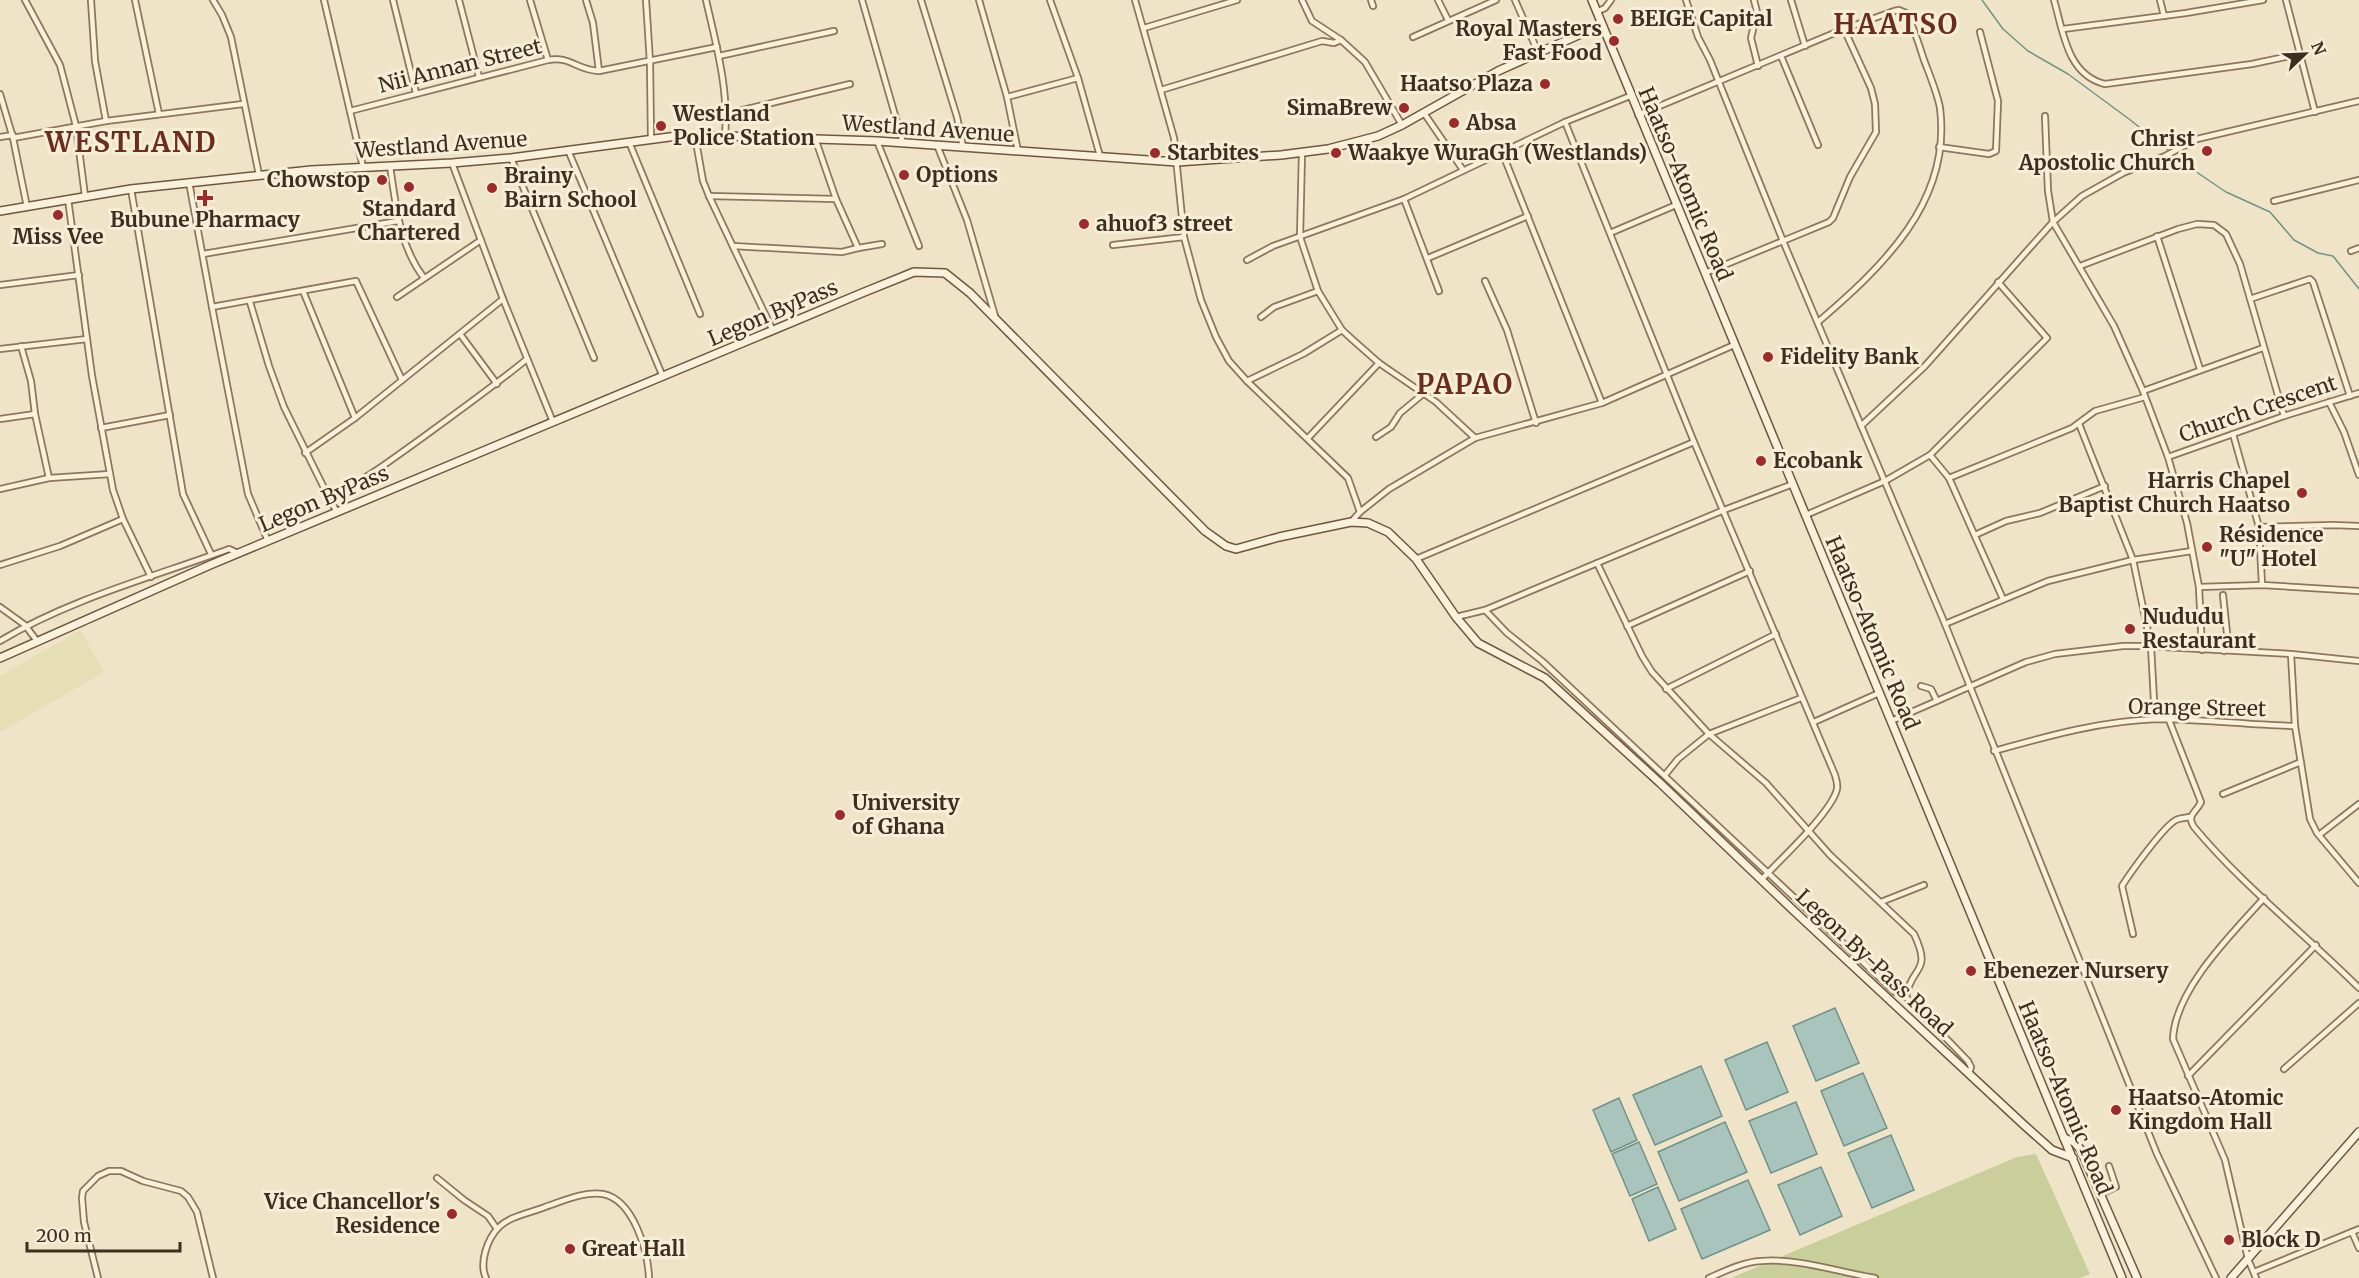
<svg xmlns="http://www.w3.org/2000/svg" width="2359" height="1278" font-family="Merriweather,serif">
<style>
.farmland{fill:#e6deb5}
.green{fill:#c9cf9b}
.water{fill:#a9c4bc;stroke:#6f938a;stroke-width:1.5}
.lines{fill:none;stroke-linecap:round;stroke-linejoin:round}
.stream{stroke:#6f938a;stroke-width:1.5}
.street-casing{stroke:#8d765c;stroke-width:8}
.secondary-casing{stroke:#6f573f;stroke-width:10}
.street{stroke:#faf1dc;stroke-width:4.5}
.secondary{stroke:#faf1dc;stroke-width:7}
.poi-dot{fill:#9e2a2b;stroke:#f7eed8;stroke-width:2}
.labels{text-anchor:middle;stroke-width:6;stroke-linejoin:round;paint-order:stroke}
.poi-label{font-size:21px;font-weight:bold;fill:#3d2e20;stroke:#f7eed8;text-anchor:start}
.street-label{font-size:21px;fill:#3d2e20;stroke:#f7eed8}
.district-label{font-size:27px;font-weight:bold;letter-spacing:1.5px;fill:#6b2e1e;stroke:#f7eed8}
</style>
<rect width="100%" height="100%" fill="#f0e4c8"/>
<path class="farmland" d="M80,630L104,672L0,732V676Z"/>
<path class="green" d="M2036,1154L2090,1274L2080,1278H1731L2017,1157Z"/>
<g class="water">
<path d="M1835,1008L1859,1063L1816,1081L1793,1026Z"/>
<path d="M1767,1042L1788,1092L1746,1110L1725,1060Z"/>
<path d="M1701,1066L1722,1116L1655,1145L1633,1095Z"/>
<path d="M1863,1073L1887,1128L1844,1146L1821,1091Z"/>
<path d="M1619,1098L1637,1140L1611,1152L1593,1110Z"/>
<path d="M1796,1102L1817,1154L1771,1173L1749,1121Z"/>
<path d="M1725,1122L1747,1172L1679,1201L1658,1152Z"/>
<path d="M1891,1135L1914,1190L1872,1208L1848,1153Z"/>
<path d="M1639,1142L1657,1184L1630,1196L1612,1154Z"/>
<path d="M1821,1167L1842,1216L1800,1235L1778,1185Z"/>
<path d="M1748,1180L1770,1230L1702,1259L1681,1209Z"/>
<path d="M1658,1187L1676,1229L1649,1241L1632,1199Z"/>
</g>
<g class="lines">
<path class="stream" d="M1982,0L2003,29L2028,51L2068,74L2129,119L2192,169L2226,192L2270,212L2294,240L2318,253L2333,256L2359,289"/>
<defs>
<g id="street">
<path d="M25,0L60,65L76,126L85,196"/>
<path d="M91,0L95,61L106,121"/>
<path d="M135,0L159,114"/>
<path d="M213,0L222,15L231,37L259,175"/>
<path d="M324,0L363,167"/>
<path d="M393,0L416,93"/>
<path d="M459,0L479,77"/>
<path d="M530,0L548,60"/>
<path d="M586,0L593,23L599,71"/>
<path d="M646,0L650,62L651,139"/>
<path d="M706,0C716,44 729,90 725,136"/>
<path d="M862,0L903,143"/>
<path d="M921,0L957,117L963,147"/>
<path d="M979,0L1007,97L1018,151"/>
<path d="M1050,0L1078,78L1100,156"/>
<path d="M1135,0L1174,138L1184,237L1201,300L1216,337L1229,361L1247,381L1348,478L1360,512"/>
<path d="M1302,0L1312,21L1341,40L1365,62L1402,125"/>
<path d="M1371,0L1373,6"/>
<path d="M1438,0L1448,20"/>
<path d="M1515,0L1538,52"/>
<path d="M1686,0L1698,37L1710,60L1783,241L1945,624L2157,1154L2216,1278"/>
<path d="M1754,0L1757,12L1751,38L1758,66"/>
<path d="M1791,0L1805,46"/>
<path d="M2054,0C2063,31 2067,75 2105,84L2252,64L2299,54"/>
<path d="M2160,0L2164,16"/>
<path d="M2286,0L2315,112"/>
<path d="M1596,12L1605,8L1611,0"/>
<path d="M1144,28L1237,0"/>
<path d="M2063,29L2186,13L2263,0"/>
<path d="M1413,37L1496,0"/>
<path d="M719,56L834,31"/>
<path d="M1781,56L1818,145"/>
<path d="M1161,90L1322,41L1334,43L1341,40"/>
<path d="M0,94L13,138L27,207"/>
<path d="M1007,97L1078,78"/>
<path d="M350,111L548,60C571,56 576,70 599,71L717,47"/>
<path d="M1424,113L1463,170"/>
<path d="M726,114L850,84"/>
<path d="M1638,115L1844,29L1894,11L1899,10L1906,13C1914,27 1919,45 1924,60C1930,76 1937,92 1940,108C1952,202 1882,267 1818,322"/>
<path d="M2045,116L2048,191L2053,222L2114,326L2143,391L2168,457L2187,523L2199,587L2202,650"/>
<path d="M1565,122L1694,442L1835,775C1836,779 1838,784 1837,789C1832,812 1779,861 1761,880"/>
<path d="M695,136L703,181L709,196L773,331"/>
<path d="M0,137L13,135"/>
<path d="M13,138L106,121L243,104"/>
<path d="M815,138L836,199L858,248L882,244"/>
<path d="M877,141L919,246"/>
<path d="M629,142L700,314"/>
<path d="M937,145L967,220L995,316"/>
<path d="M1939,147L1989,154L1996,151L1998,101L1980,32"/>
<path d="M568,150L663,377"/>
<path d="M1302,152L1300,237L1318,291L1342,330L1354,341L1379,363L1436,402L1475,438"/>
<path d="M1502,152L1602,403"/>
<path d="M511,158L594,358"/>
<path d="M452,163L503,299L553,422"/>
<path d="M390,166C396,206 399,245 424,278"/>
<path d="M189,182L212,307L356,281L402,380"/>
<path d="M131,189L183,494L211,554"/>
<path d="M709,196L836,199"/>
<path d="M68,199L92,376L113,490L123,519L151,577"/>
<path d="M1404,199L1439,291"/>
<path d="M2274,201L2359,180"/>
<path d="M1610,233L1676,205"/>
<path d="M2157,236L2200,369"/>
<path d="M1113,245L1184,237"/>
<path d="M733,246L842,252L858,248"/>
<path d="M2351,251L2359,248"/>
<path d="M203,254L398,221"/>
<path d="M1428,258L1528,216"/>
<path d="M1247,260L1273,246L1404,199L1565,122L1630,96"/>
<path d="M2080,266L2178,229L2197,224L2214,225L2226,234L2240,264L2284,416"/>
<path d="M1705,273L1829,222L1833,218L1850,177L1876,132L1875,104L1871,88L1844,29"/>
<path d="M1485,281L1507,330L1536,423"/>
<path d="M0,285L79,275"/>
<path d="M303,291L355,418"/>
<path d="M397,297L481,240"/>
<path d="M2250,299L2310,279L2313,282L2350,396"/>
<path d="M250,302L269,366L284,407L329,498C364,481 394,458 426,435C460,410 494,386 527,359"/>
<path d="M212,307L248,494L268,541"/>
<path d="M1261,317L1274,307L1318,291"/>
<path d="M460,334L497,384"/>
<path d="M21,346L31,381L35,414L49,478"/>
<path d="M0,349L87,339"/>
<path d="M1247,381L1303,354L1342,330"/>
<path d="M2143,391L2263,348"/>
<path d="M2329,402L2344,432L2359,475"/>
<path d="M0,419L35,414"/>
<path d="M2079,424L2133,560L2151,646L2155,719"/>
<path d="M1861,426L1925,366L2027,251L2053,222L2082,196L2123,173L2165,156L2197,139L2359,101"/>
<path d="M101,428L170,415"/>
<path d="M2233,434L2259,527L2262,585"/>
<path d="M1376,437L1391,427L1400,413L1423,394"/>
<path d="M1308,438L1379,363"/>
<path d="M305,453L355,418L503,299"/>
<path d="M1930,455L1949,478L2003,599"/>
<path d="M2168,457L2284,416L2359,393"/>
<path d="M1949,478L2072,428L2095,411L2145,397"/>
<path d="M0,489L49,478L110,474"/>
<path d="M329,498L337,512"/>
<path d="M1806,515L1885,481L1930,455L2047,338L1998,282"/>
<path d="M1352,521L1360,512L1389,489L1475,438L1602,403L1734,345"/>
<path d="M2259,527L2333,525L2359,526"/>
<path d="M1975,535L2006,521L2040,513L2105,486"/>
<path d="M1416,559L1694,442"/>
<path d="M1597,563L1642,656L1652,672L1709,734L1766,783L1830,855L1914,934C1933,974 1911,965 1906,997L1968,1061L1971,1067L1969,1074"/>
<path d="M0,565L60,546L123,519"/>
<path d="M2199,587L2262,585L2359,591"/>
<path d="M2223,595L2228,643L2224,651"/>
<path d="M0,607L25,625L37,641"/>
<path d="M1485,610L1507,633L1542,661L1895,992"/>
<path d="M1456,617L1485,610L1724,510L1793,484"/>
<path d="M1945,624L2048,581L2133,560L2192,551"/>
<path d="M1627,626L1750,571"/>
<path d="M0,641C70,599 153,577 229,549L238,553"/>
<path d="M2291,654L2295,726L2310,819L2317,833L2359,883"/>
<path d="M1921,686L1931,689L1937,701"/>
<path d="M1666,689L1776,634"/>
<path d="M2169,720L2201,802C2196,813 2186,815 2194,827C2243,886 2305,934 2359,988"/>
<path d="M1891,721L2026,662L2055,654L2123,646H2145L2291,654L2359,661"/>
<path d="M1814,722L1879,693"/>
<path d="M1994,751C2048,736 2100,721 2157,719C2202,719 2249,725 2295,726"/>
<path d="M1665,775L1678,759L1709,734L1801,698"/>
<path d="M2223,794L2301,762"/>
<path d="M2319,835L2359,804"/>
<path d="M1881,902L1924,885"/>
<path d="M2133,934L2122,886C2130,873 2164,826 2176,820C2180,818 2186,818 2190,817"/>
<path d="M2284,1069L2359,1003"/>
<path d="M2188,1076L2316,945"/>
<path d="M437,1178L464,1200L488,1216L497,1229"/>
<path d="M2101,1194L2116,1187L2109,1166"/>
<path d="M2352,1232L2359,1248"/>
<path d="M2254,1272L2359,1229"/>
<path d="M98,1278L84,1222L82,1198L83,1191L98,1176L109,1171H121L143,1181L181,1191L188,1197L197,1212L213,1278"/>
<path d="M486,1278C479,1263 487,1239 499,1227C510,1216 530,1213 545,1207C563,1201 584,1191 603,1194C634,1200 648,1252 649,1278"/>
<path d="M1709,1278C1725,1271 1743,1262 1761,1261C1799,1258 1838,1272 1875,1278"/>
<path d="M2256,1278L2248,1259L2225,1160L2173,1039C2175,989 2232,934 2264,898"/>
</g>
<g id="secondary">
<path d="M1592,0L2122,1278"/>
<path d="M0,211L131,189L311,170L452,163L511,158L677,136H725L877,141L1177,162L1281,155L1328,149L1378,136L1402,125L1498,71L1601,25"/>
<path d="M0,658L210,565L862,293L914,272L945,273L970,293L1205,531L1226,546L1236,549L1279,537L1351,522L1368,523L1388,532L1416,559L1456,617L1478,643L1545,678L1659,782L1794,911L2024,1125L2052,1150L2073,1158"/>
<path d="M2064,1138L2074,1142L2081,1150L2137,1278"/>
<path d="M2231,1278L2359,1132"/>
</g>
</defs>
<use href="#street" class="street-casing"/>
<use href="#secondary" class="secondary-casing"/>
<use href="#street" class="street"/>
<use href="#secondary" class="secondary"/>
</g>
<g class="poi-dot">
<circle cx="1618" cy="19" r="6"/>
<circle cx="1614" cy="41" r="6"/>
<circle cx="1545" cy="84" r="6"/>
<circle cx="1404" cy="108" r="6"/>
<circle cx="1454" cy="123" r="6"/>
<circle cx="661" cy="126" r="6"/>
<circle cx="2207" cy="151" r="6"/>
<circle cx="1155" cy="153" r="6"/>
<circle cx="1336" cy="153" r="6"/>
<circle cx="904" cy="175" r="6"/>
<circle cx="382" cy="180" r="6"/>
<circle cx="409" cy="187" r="6"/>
<circle cx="492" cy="188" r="6"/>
<path d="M202 189h6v6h6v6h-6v6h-6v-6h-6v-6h6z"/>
<circle cx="58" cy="215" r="6"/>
<circle cx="1084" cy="224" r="6"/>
<circle cx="1768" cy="357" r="6"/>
<circle cx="1761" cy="461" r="6"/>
<circle cx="2302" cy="493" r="6"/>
<circle cx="2207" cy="547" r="6"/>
<circle cx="2130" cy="629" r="6"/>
<circle cx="840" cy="815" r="6"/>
<circle cx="1971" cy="971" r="6"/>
<circle cx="2116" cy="1110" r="6"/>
<circle cx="452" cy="1214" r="6"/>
<circle cx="2229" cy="1240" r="6"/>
<circle cx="570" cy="1249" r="6"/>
</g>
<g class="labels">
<g class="poi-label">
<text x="1630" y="26">BEIGE Capital</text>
<text x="1602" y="36" text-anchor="end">Royal Masters<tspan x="1602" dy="24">Fast Food</tspan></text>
<text x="1533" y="91" text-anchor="end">Haatso Plaza</text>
<text x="1392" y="115" text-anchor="end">SimaBrew</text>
<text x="673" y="121">Westland<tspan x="673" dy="24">Police Station</tspan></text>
<text x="1466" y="130">Absa</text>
<text x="2195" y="146" text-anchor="end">Christ<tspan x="2195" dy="24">Apostolic Church</tspan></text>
<text x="1167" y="160">Starbites</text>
<text x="1348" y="160">Waakye WuraGh (Westlands)</text>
<text x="916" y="182">Options</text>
<text x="504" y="183">Brainy<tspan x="504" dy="24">Bairn School</tspan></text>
<text x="370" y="187" text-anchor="end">Chowstop</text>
<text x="409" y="216" text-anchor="middle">Standard<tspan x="409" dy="24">Chartered</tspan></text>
<text x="205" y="227" text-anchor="middle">Bubune Pharmacy</text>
<text x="1096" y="231">ahuof3 street</text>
<text x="58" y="244" text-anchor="middle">Miss Vee</text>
<text x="1780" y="364">Fidelity Bank</text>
<text x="1773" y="468">Ecobank</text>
<text x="2290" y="488" text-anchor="end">Harris Chapel<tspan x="2290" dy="24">Baptist Church Haatso</tspan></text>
<text x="2219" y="542">Résidence<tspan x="2219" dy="24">"U" Hotel</tspan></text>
<text x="2142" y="624">Nududu<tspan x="2142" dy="24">Restaurant</tspan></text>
<text x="852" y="810">University<tspan x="852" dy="24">of Ghana</tspan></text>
<text x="1983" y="978">Ebenezer Nursery</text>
<text x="2128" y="1105">Haatso-Atomic<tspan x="2128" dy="24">Kingdom Hall</tspan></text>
<text x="440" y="1209" text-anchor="end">Vice Chancellor's<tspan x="440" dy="24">Residence</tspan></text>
<text x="2241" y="1247">Block D</text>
<text x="582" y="1256">Great Hall</text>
</g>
<g class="street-label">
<text transform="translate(460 66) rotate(-14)" y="7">Nii Annan Street</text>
<text transform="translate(928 129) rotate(4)" y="7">Westland Avenue</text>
<text transform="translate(441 145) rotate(-4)" y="7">Westland Avenue</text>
<text transform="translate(1685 184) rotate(67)" y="7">Haatso-Atomic Road</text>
<text transform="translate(773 313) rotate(-23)" y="7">Legon ByPass</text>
<text transform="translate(2258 409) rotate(-19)" y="7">Church Crescent</text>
<text transform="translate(324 499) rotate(-23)" y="7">Legon ByPass</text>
<text transform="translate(1872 633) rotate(67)" y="7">Haatso-Atomic Road</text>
<text transform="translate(2197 708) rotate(1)" y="7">Orange Street</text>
<text transform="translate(1874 963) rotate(43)" y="7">Legon By-Pass Road</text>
<text transform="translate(2065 1098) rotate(67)" y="7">Haatso-Atomic Road</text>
</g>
<g class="district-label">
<text x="1896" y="34">HAATSO</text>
<text x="131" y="152">WESTLAND</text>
<text x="1465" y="394">PAPAO</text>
</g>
</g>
<g transform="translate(2305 54) rotate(67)" stroke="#f7eed8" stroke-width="4.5" paint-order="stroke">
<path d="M0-4.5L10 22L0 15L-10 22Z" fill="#3d2e20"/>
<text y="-9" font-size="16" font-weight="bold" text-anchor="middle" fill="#3d2e20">N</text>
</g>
<path d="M27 1242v9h153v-9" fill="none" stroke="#3d2e20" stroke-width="3"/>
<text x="36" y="1242" font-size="18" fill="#3d2e20" stroke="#f7eed8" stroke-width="4.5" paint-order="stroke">200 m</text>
</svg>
